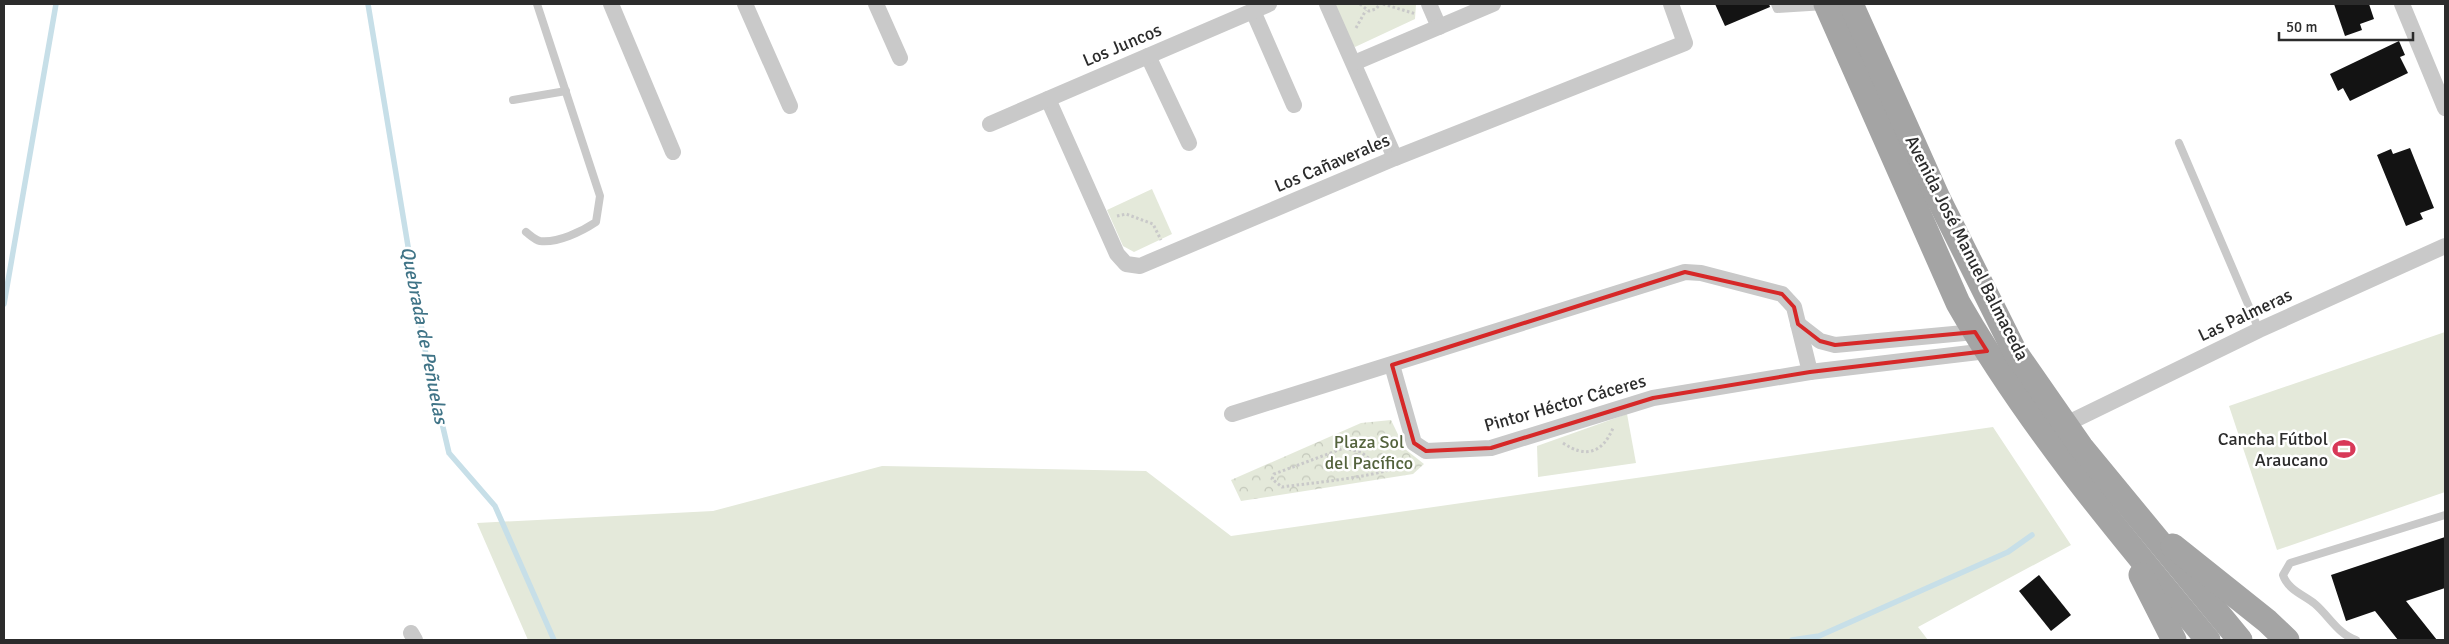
<svg xmlns="http://www.w3.org/2000/svg" width="2449" height="644" font-family="Signika,sans-serif">
<style>
.grass{fill:#e4e9da}
.park{fill:url(#park-crowns)}
.lines{fill:none;stroke-linecap:round;stroke-linejoin:round}
.stream{stroke:#c7dfe8;stroke-width:5.5}
.building{fill:#131313}
.path{stroke:#c9c9c9;stroke-width:3;stroke-dasharray:2.5 2.5;stroke-linecap:butt}
.lane{stroke:#c9c9c9;stroke-width:8}
.street{stroke:#c9c9c9;stroke-width:16}
.primary{stroke:#a4a4a4;stroke-width:25}
.marked{fill:none;stroke:#d62828;stroke-width:4;stroke-linejoin:round}
.labels{text-anchor:middle;stroke-width:5;stroke-linejoin:round;paint-order:stroke}
.street-label{font-size:18px;fill:#2c2c2c;stroke:#fff}
.poi-label{font-size:18px;fill:#2c2c2c;stroke:#fff;text-anchor:end}
.park-label{font-size:18px;fill:#54633d;stroke:#fff}
.water-label{font-size:19px;font-style:italic;fill:#407487;stroke:#fff}
</style>
<defs>
<pattern id="park-crowns" width="20" height="18" patternUnits="userSpaceOnUse" patternTransform="scale(1.25)"><rect width="20" height="18" fill="#e4e9da"/><path d="M2 6a3 3 0 1 1 6 0M12 15a3 3 0 1 1 6 0" fill="none" stroke="#c4c8bb"/></pattern>
</defs>
<rect width="100%" height="100%" fill="#fff"/>
<g class="grass">
<path d="M1331,4H1416L1415,19L1355,47L1345,39Z"/>
<path d="M1152,189L1172,234L1134,252L1123,246L1107,210Z"/>
<path d="M2445,332V492L2277,550L2229,406Z"/>
<path d="M1627,414L1636,463L1538,477L1537,446Z"/>
<path d="M1993,427L2071,545L1918,627L1928,640H528L477,523L713,511L882,466L1146,471L1231,536Z"/>
</g>
<path class="park" d="M1391,420L1405,449L1424,464L1413,474L1241,501L1231,480L1361,423Z"/>
<g class="lines">
<g class="stream">
<path d="M368,4L426,355L449,453L495,506L554,640"/>
<path d="M4,304L56,4"/>
<path d="M1792,640L1819,636L2008,552L2032,535"/>
</g>
</g>
<g class="building">
<path d="M1715,4H1769L1770,7L1725,26Z"/>
<path d="M2334,4H2369L2374,19L2360,24L2362,30L2345,36Z"/>
<path d="M2399,41L2405,55L2400,57L2408,73L2350,101L2343,88L2338,91L2330,74Z"/>
<path d="M2410,148L2434,208L2420,213L2423,219L2406,226L2377,155L2391,149L2393,154Z"/>
<path d="M2445,537V588L2406,601L2437,640H2398L2375,611L2346,621L2331,575Z"/>
<path d="M2039,575L2071,615L2051,631L2019,591Z"/>
</g>
<g class="lines">
<g class="path">
<path d="M1360,4L1369,11L1376,9L1380,4"/>
<path d="M1383,4L1416,14"/>
<path d="M1356,28L1366,10"/>
<path d="M1117,216L1126,214L1153,224L1161,240"/>
<path d="M1563,443C1585,458 1602,454 1613,428"/>
<path d="M1384,471L1361,452L1344,448L1274,474L1272,479L1282,487C1309,483 1394,476 1411,460"/>
</g>
<g class="lane">
<path d="M1775,4L1777,9L1825,6"/>
<path d="M513,100L566,91"/>
<path d="M2179,143L2259,330"/>
<path d="M526,232C530,235 535,240 540,241C558,243 581,232 596,222L600,196L537,4"/>
<path d="M2356,640C2338,634 2329,616 2315,604C2304,595 2288,590 2283,575L2290,563L2445,515"/>
</g>
<g class="street">
<path d="M611,4L673,152"/>
<path d="M745,4L790,106"/>
<path d="M876,4L900,58"/>
<path d="M1327,4L1395,158"/>
<path d="M1429,4L1439,27"/>
<path d="M2402,4L2445,108"/>
<path d="M1253,11L1294,105"/>
<path d="M1148,56L1189,143"/>
<path d="M1354,63L1493,4"/>
<path d="M1048,99L1117,254L1126,264L1140,266L1395,158L1685,43L1671,4"/>
<path d="M990,124L1269,4"/>
<path d="M1798,324L1820,341L1835,345L1975,332"/>
<path d="M1392,365L1414,443L1426,451L1491,448L1653,398L1810,372L1987,351"/>
<path d="M1232,414L1685,272L1701,273L1782,294L1794,307L1810,372"/>
<path d="M2064,425L2259,330L2445,246"/>
<path d="M411,633L415,640"/>
</g>
<g class="primary">
<path d="M1826,4L1958,303C2028,425 2118,532 2208,640"/>
<path d="M1851,4L1938,198L2015,352L2081,447L2240,640"/>
<path d="M2173,546L2267,621L2287,640"/>
<path d="M2141,575L2174,640"/>
</g>
</g>
<path class="marked" d="M1685,272L1782,294L1794,307L1798,324L1820,341L1835,345L1975,332L1987,351L1810,372L1653,398L1491,448L1426,451L1414,443L1392,365Z"/>
<defs>
<symbol id="stadium-bare" viewBox="-9 -9 18 18"><path d="M0-5a6.5 5 0 1 0 0 10a6.5 5 0 1 0 0-10ZM-3.5-1.8h7v3.6h-7Z" fill="#d83958" stroke="#fff" stroke-width="2.5" paint-order="stroke"/></symbol>
</defs>
<g fill-rule="evenodd">
<use href="#stadium-bare" x="2328" y="433" width="32" height="32"/>
</g>
<g class="labels">
<g class="street-label">
<text transform="translate(1122 45) rotate(-23)" y="6">Los Juncos</text>
<text transform="translate(1332 163) rotate(-23)" y="6">Los Cañaverales</text>
<text transform="translate(1967 248) rotate(63)" y="6">Avenida José Manuel Balmaceda</text>
<text transform="translate(2245 315) rotate(-25)" y="6">Las Palmeras</text>
<text transform="translate(1565 403) rotate(-16)" y="6">Pintor Héctor Cáceres</text>
</g>
<g class="poi-label">
<text x="2328" y="445">Cancha Fútbol<tspan x="2328" dy="21">Araucano</tspan></text>
</g>
<g class="park-label">
<text x="1369" y="448">Plaza Sol<tspan x="1369" dy="21">del Pacífico</tspan></text>
</g>
<g class="water-label">
<text transform="translate(425 335) rotate(79)" y="7">Quebrada de Peñuelas</text>
</g>
</g>
<rect width="2449" height="644" fill="none" stroke="#2c2c2c" stroke-width="10"/>
<path d="M2279 32v8h134v-8" fill="none" stroke="#2c2c2c" stroke-width="2.5"/>
<text x="2286" y="32" font-size="15" fill="#2c2c2c" stroke="#ffffff" stroke-width="4" paint-order="stroke">50 m</text>
</svg>
